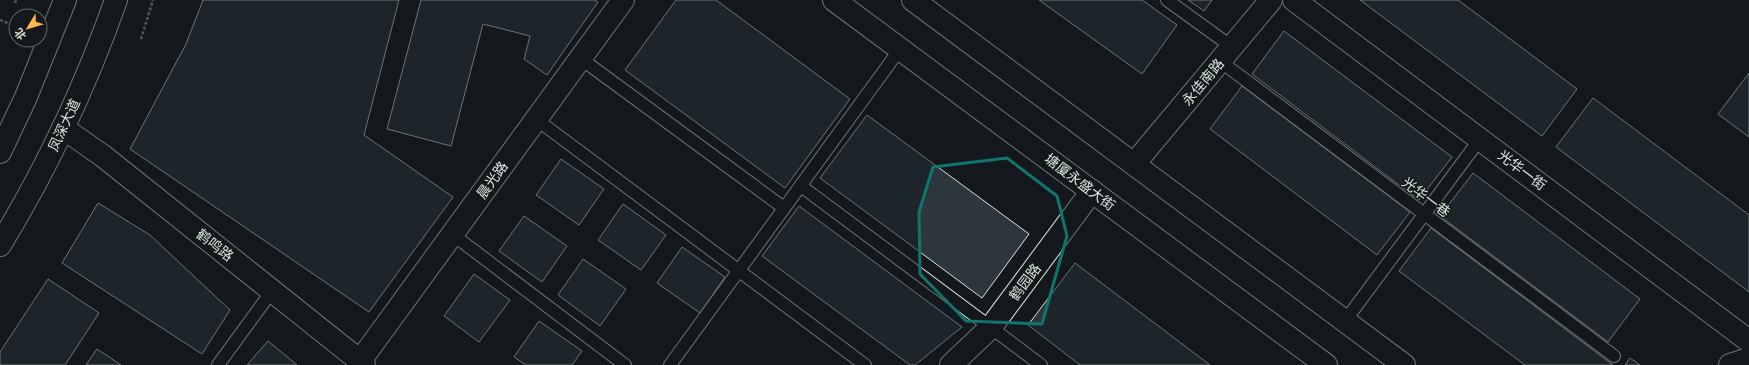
<svg xmlns="http://www.w3.org/2000/svg" width="1749" height="365" font-family="Lora,'Noto Sans SC',serif">
<style>
.building{fill:#2c363c;stroke:#d8e6dc}
.lines{fill:none;stroke-linecap:round;stroke-linejoin:round}
.lane-casing{stroke:#d8e6dc;stroke-width:14}
.street-casing{stroke:#d8e6dc;stroke-width:24}
.secondary-casing{stroke:#d8e6dc;stroke-width:24}
.primary-casing{stroke:#d8e6dc;stroke-width:24}
.path{stroke:#9da8a2;stroke-width:2.5;stroke-dasharray:3 2;stroke-linecap:butt}
.lane{stroke:#14181c;stroke-width:12}
.street{stroke:#14181c;stroke-width:22}
.secondary{stroke:#14181c;stroke-width:22}
.primary{stroke:#14181c;stroke-width:22}
.marked{fill:none;stroke:#0f766e;stroke-width:3;stroke-linejoin:round}
.labels{text-anchor:middle;stroke-width:3;stroke-linejoin:round;paint-order:stroke}
.street-label{font-size:14px;fill:#d8e6dc;stroke:#14181c}
</style>
<rect width="100%" height="100%" fill="#14181c"/>
<g class="building">
<path d="M203,0H399L364,135L453,197L369,312L130,149L186,44Z"/>
<path d="M421,0H594L598,2L547,75L524,59L530,36L483,24L451,146L387,129Z"/>
<path d="M676,0H716L850,99L785,188L625,70Z"/>
<path d="M1039,0H1142L1177,25L1142,74Z"/>
<path d="M1188,0H1212L1204,11Z"/>
<path d="M1360,0H1458L1577,89L1542,136Z"/>
<path d="M1284,31L1452,157L1419,200L1252,74Z"/>
<path d="M1749,73V137L1718,114Z"/>
<path d="M1242,86L1410,212L1377,255L1210,129Z"/>
<path d="M1593,98L1749,215V292L1556,147Z"/>
<path d="M867,115L1029,234L982,298L820,178Z"/>
<path d="M561,159L604,189L579,225L536,195Z"/>
<path d="M1473,173L1640,299L1608,342L1440,216Z"/>
<path d="M98,203L150,235L230,310L202,354L62,263Z"/>
<path d="M623,204L666,235L641,270L598,240Z"/>
<path d="M799,206L962,327L915,365H910L762,256Z"/>
<path d="M524,216L567,246L542,282L499,251Z"/>
<path d="M1431,228L1613,365H1525L1399,271Z"/>
<path d="M682,247L725,277L700,313L657,283Z"/>
<path d="M583,259L626,289L600,326L558,295Z"/>
<path d="M1075,263L1210,365H1080L1028,325Z"/>
<path d="M474,274L510,300L479,342L444,316Z"/>
<path d="M48,279L99,313L65,365H0V352Z"/>
<path d="M539,321L582,351L572,365H526L514,357Z"/>
<path d="M268,341L297,365H247Z"/>
<path d="M97,349L121,365H86Z"/>
<path d="M1630,358L1640,365H1625Z"/>
</g>
<g class="lines">
<defs>
<g id="lane">
<path d="M1167,0L1232,47"/>
<path d="M580,58L784,208"/>
<path d="M1220,61L1614,356"/>
<path d="M536,119L865,365"/>
<path d="M801,186L1041,365"/>
<path d="M452,234L625,365"/>
<path d="M1345,321L1480,139"/>
<path d="M218,365L272,291"/>
<path d="M670,365L900,49"/>
</g>
<g id="street">
<path d="M1294,0L1749,341"/>
<path d="M63,128L103,156L360,361L364,365"/>
<path d="M1134,164L1271,0"/>
<path d="M360,361L623,0"/>
<path d="M951,365L991,327L1092,191"/>
<path d="M1730,365L1749,359"/>
</g>
<g id="secondary">
<path d="M834,0L1326,365"/>
<path d="M913,0L1404,365"/>
</g>
<g id="primary">
<path d="M0,152L26,97L65,0"/>
<path d="M0,245C47,168 86,85 116,0"/>
</g>
</defs>
<use href="#lane" class="lane-casing"/>
<use href="#street" class="street-casing"/>
<use href="#secondary" class="secondary-casing"/>
<use href="#primary" class="primary-casing"/>
<g class="path">
<path d="M15,3L16,0"/>
<path d="M0,20L16,26"/>
<path d="M141,39L153,0"/>
</g>
<use href="#lane" class="lane"/>
<use href="#street" class="street"/>
<use href="#secondary" class="secondary"/>
<use href="#primary" class="primary"/>
</g>
<path d="M0 0H1749V365H0ZM1007,158L1057,196L1067,236L1042,324L966,321L920,274L919,212L933,167Z" fill="#14181c" fill-opacity=".55" fill-rule="evenodd"/>
<path class="marked" d="M1007,158L1057,196L1067,236L1042,324L966,321L920,274L919,212L933,167Z"/>
<g class="labels">
<g class="street-label">
<text transform="translate(1203 82) rotate(-50)" y="5">永佳南路</text>
<text transform="translate(64 125) rotate(-65)" y="5">凤深大道</text>
<text transform="translate(1522 170) rotate(37)" y="5">光华一街</text>
<text transform="translate(492 180) rotate(-54)" y="5">晨光路</text>
<text transform="translate(1080 182) rotate(37)" y="5">塘厦永盛大街</text>
<text transform="translate(1426 197) rotate(37)" y="5">光华一巷</text>
<text transform="translate(215 245) rotate(38)" y="5">鹤鸣路</text>
<text transform="translate(1025 282) rotate(-53)" y="5">鹤园路</text>
</g>
</g>
<g transform="translate(28 28) rotate(232)"><circle r="19" fill="#14181c" stroke="#626a69"/>
<path d="M0-3L7 15L0 10L-7 15Z" fill="#ffb74d"/>
<text y="-6" font-size="11" font-weight="bold" text-anchor="middle" fill="#d8e6dc">北</text>
</g>
</svg>
